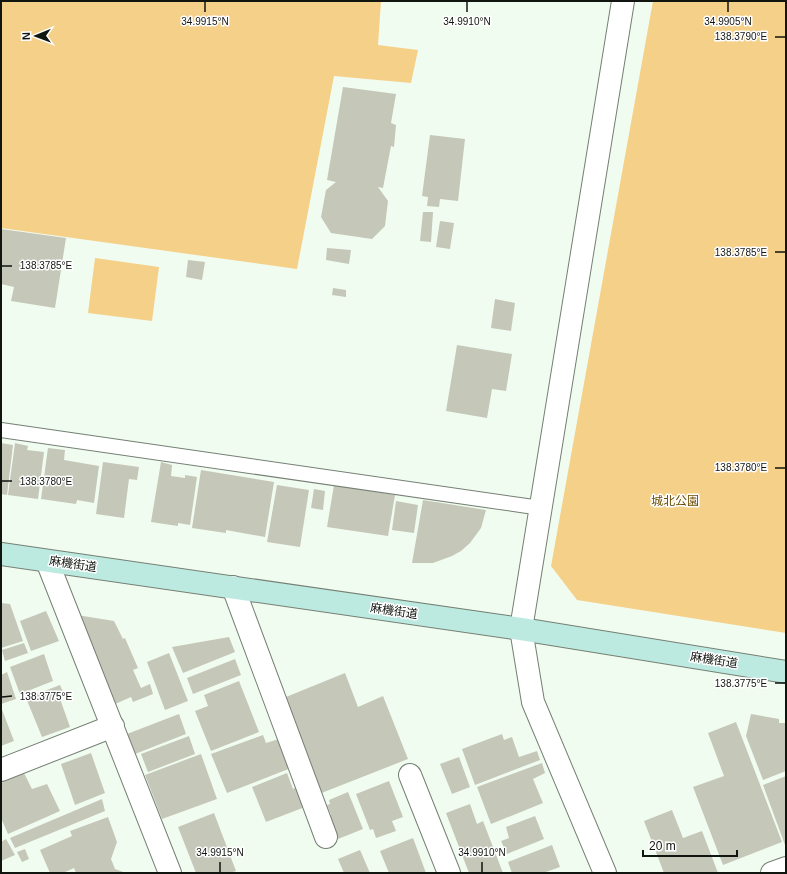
<svg xmlns="http://www.w3.org/2000/svg" width="787" height="874" font-family="Arial,'Noto Sans JP',sans-serif">
<style>
.green{fill:#f5d088}
.building{fill:#c5c7b9}
.lines{fill:none;stroke-linecap:round;stroke-linejoin:round}
.lane-casing{stroke:#757f74;stroke-width:16}
.street-casing{stroke:#757f74;stroke-width:24}
.secondary-casing{stroke:#757f74;stroke-width:24}
.lane{stroke:#fff;stroke-width:14}
.street{stroke:#fff;stroke-width:22}
.secondary{stroke:#bceae0;stroke-width:22}
.ticks{fill:none;stroke:#111510;stroke-width:1.5}
.labels{text-anchor:middle;stroke-width:3;stroke-linejoin:round;paint-order:stroke}
.park-label{font-size:12px;fill:#694b00;stroke:#fff}
.street-label{font-size:12px;fill:#111510;stroke:#fff}
.ticks-label{font-size:10px;text-anchor:middle;fill:#111510;stroke:#fff;stroke-width:3;stroke-linejoin:round;paint-order:stroke}
</style>
<rect width="100%" height="100%" fill="#f1fcf0"/>
<g class="green">
<path d="M1,1H381L378,45L418,50L411,83L334,76L297,269L1,228Z"/>
<path d="M653,1H786V633L577,600L551,566Z"/>
<path d="M95,258L159,267L152,321L88,313Z"/>
</g>
<g class="building">
<path d="M343,87L396,94L391,123L396,125L394,147L391,146L383,188L378,187L388,201L385,226L372,239L331,233L321,217L326,190L336,182L327,180Z"/>
<path d="M430,135L465,139L458,201L440,199L439,207L427,206L428,197L422,196Z"/>
<path d="M423,212H433L431,242L420,241Z"/>
<path d="M440,221L454,223L450,249L436,247Z"/>
<path d="M1,229L66,238L55,308L11,301L14,287L1,284Z"/>
<path d="M327,248L351,250L349,264L326,260Z"/>
<path d="M188,260L205,262L202,280L186,277Z"/>
<path d="M333,288L346,290V297L332,295Z"/>
<path d="M495,299L515,303L511,331L491,328Z"/>
<path d="M457,345L512,354L506,391L492,389L487,418L446,411Z"/>
<path d="M1,443L13,445L7,495L1,494Z"/>
<path d="M15,443L28,446L27,450L44,452L38,499L8,495Z"/>
<path d="M48,448L65,450L64,460L99,466L94,503L77,500L76,504L41,499Z"/>
<path d="M103,462L139,467L137,480L129,479L124,518L96,514Z"/>
<path d="M161,462L172,465L171,476L185,478V475L197,477L190,525L178,523V526L151,522Z"/>
<path d="M201,470L274,482L265,537L226,530V533L192,528Z"/>
<path d="M277,485L309,490L300,547L267,542Z"/>
<path d="M334,485L395,495L388,536L327,527Z"/>
<path d="M314,489L325,491L323,510L311,508Z"/>
<path d="M423,500L486,510L481,528L470,543L461,551L452,556L433,563H412Z"/>
<path d="M396,501L418,505L414,533L392,530Z"/>
<path d="M1,603L10,604L23,641L1,648Z"/>
<path d="M46,611L59,641L31,651L20,621Z"/>
<path d="M77,615L114,621L123,639L125,638L138,668L133,670L141,688L150,684L153,694L133,702L131,697L113,705Z"/>
<path d="M229,637L235,652L183,673L172,647Z"/>
<path d="M24,643L28,653L5,661L2,650Z"/>
<path d="M169,653L188,701L165,710L147,662Z"/>
<path d="M44,654L53,681L20,694L10,667Z"/>
<path d="M235,659L241,675L193,694L187,678Z"/>
<path d="M7,672L16,699L1,704V675Z"/>
<path d="M345,673L358,707L383,696L408,759L319,794L281,699Z"/>
<path d="M239,681L259,732L211,751L195,711L208,706L204,695Z"/>
<path d="M60,685L64,694L59,696L70,727L42,737L26,698Z"/>
<path d="M1,707L14,741L1,746Z"/>
<path d="M179,714L186,734L135,754L127,734Z"/>
<path d="M751,714L779,719V723H786V771L763,780L746,736Z"/>
<path d="M736,722L782,842L723,865L693,787L724,776L708,733Z"/>
<path d="M502,734L504,740L512,737L519,757L537,751L540,760L475,785L462,749Z"/>
<path d="M263,735L266,743L279,739L291,768L227,793L211,754Z"/>
<path d="M189,736L195,754L148,772L141,754Z"/>
<path d="M91,753L105,793L75,805L61,764Z"/>
<path d="M201,754L217,799L162,819L145,775Z"/>
<path d="M459,757L470,787L452,794L440,764Z"/>
<path d="M542,763L545,773L533,779L543,803L491,824L477,787Z"/>
<path d="M24,773L32,789L47,784L60,811L8,834L1,818V783Z"/>
<path d="M287,773L293,789L297,787L305,807L266,822L252,787Z"/>
<path d="M786,776V845H785L763,785Z"/>
<path d="M389,781L403,817L392,821L396,831L376,838L373,829L370,830L356,794Z"/>
<path d="M348,792L363,829L338,839L329,816L331,815L327,805L330,804L329,800Z"/>
<path d="M102,799L105,811L15,848L10,838Z"/>
<path d="M470,804L477,824L483,821L503,873H469L446,813Z"/>
<path d="M672,810L683,838L702,831L718,873H664L644,821Z"/>
<path d="M214,813L236,871L230,873H196L178,827Z"/>
<path d="M535,816L544,839L507,854L501,841L509,838L506,827Z"/>
<path d="M108,817L117,842L111,859L115,869L126,873H76L74,868L63,873H50L40,850L72,836L70,831Z"/>
<path d="M413,838L426,873H389L380,851Z"/>
<path d="M6,839L15,855L1,861V842Z"/>
<path d="M552,845L560,867L543,873H512L508,862Z"/>
<path d="M25,849L29,859L22,862L17,852Z"/>
<path d="M360,850L370,873H344L338,859Z"/>
</g>
<g class="lines">
<defs>
<path id="lane" d="M1,430L541,508"/>
<g id="street">
<path d="M47,561L170,873"/>
<path d="M233,587L326,837"/>
<path d="M1,770L113,726"/>
<path d="M410,775L449,873"/>
<path d="M605,873L533,702L521,629L623,1"/>
<path d="M772,873L786,868"/>
</g>
<path id="secondary" d="M1,554L521,629L786,672"/>
</defs>
<use href="#lane" class="lane-casing"/>
<use href="#street" class="street-casing"/>
<use href="#secondary" class="secondary-casing"/>
<use href="#lane" class="lane"/>
<use href="#street" class="street"/>
<use href="#secondary" class="secondary"/>
</g>
<path class="ticks" d="M205,2V12M467,2V12M728,2V12M775,37H785M775,252H785M2,266H12M775,468H785M2,481H12M775,683H785M2,697L12,696M220,862V872M482,862V872"/>
<g class="labels">
<g class="park-label">
<text x="675" y="505">城北公園</text>
</g>
<g class="street-label">
<text transform="translate(73 564) rotate(8)" y="4">麻機街道</text>
<text transform="translate(394 611) rotate(8)" y="4">麻機街道</text>
<text transform="translate(714 660) rotate(9)" y="4">麻機街道</text>
</g>
</g>
<g class="ticks-label">
<text x="205" y="25">34.9915°N</text>
<text x="467" y="25">34.9910°N</text>
<text x="728" y="25">34.9905°N</text>
<text x="741" y="40">138.3790°E</text>
<text x="741" y="256">138.3785°E</text>
<text x="46" y="269">138.3785°E</text>
<text x="741" y="471">138.3780°E</text>
<text x="46" y="485">138.3780°E</text>
<text x="741" y="687">138.3775°E</text>
<text x="46" y="700">138.3775°E</text>
<text x="220" y="856">34.9915°N</text>
<text x="482" y="856">34.9910°N</text>
</g>
<rect width="787" height="874" fill="none" stroke="#111510" stroke-width="4"/>
<g transform="translate(36 36) rotate(269)" stroke="#ffffff" stroke-width="3" paint-order="stroke">
<path d="M0-3L7 15L0 10L-7 15Z" fill="#111510"/>
<text y="-6" font-size="11" font-weight="bold" text-anchor="middle" fill="#111510">N</text>
</g>
<path d="M643 850v6h94v-6" fill="none" stroke="#111510" stroke-width="2"/>
<text x="649" y="850" font-size="12" fill="#111510" stroke="#ffffff" stroke-width="3" paint-order="stroke">20 m</text>
</svg>
